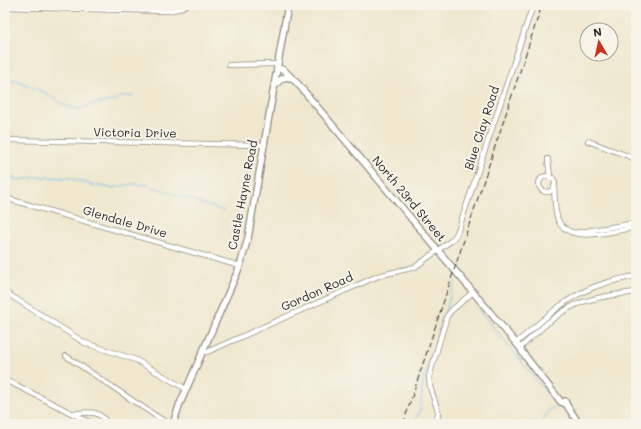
<svg xmlns="http://www.w3.org/2000/svg" width="641" height="429" font-family="Mali,sans-serif">
<style>
.lines{fill:none;stroke-linecap:round;stroke-linejoin:round}
.stream{stroke:#6fbae8;stroke-width:1}
.minor-casing{stroke:#8d8a7d;stroke-width:6}
.major-casing{stroke:#8d8a7d;stroke-width:8}
.minor{stroke:#fff;stroke-width:4.5}
.major{stroke:#fff;stroke-width:5.5}
.rail{stroke:#2b2b2b;stroke-width:1;stroke-dasharray:6 3;stroke-linecap:butt}
.labels{text-anchor:middle;stroke-width:4;stroke-linejoin:round;paint-order:stroke}
.street-label{font-size:12px;fill:#2b2b2b;stroke:#f7f3e8}
</style>
<rect width="100%" height="100%" fill="#f7f3e8"/>
<filter id="ink" filterUnits="userSpaceOnUse"><feTurbulence type="fractalNoise" baseFrequency=".025" numOctaves="2"/><feDisplacementMap in="SourceGraphic" scale="8" xChannelSelector="R" yChannelSelector="G"/><feConvolveMatrix kernelMatrix="1 2 1 2 8 2 1 2 1" color-interpolation-filters="sRGB"/></filter>
<filter id="wash" filterUnits="userSpaceOnUse"><feTurbulence type="fractalNoise" baseFrequency=".012" numOctaves="4" result="noise"/><feDisplacementMap in="SourceGraphic" scale="16" xChannelSelector="R" yChannelSelector="G"/><feGaussianBlur stdDeviation="0.9" result="paint"/><feColorMatrix in="noise" values="0 0 0 0 0 0 0 0 0 0 0 0 0 0 0 0 0 1.4 0 .05"/><feComposite in="paint" operator="in"/></filter>
<g filter="url(#wash)">
<rect width="100%" height="100%" fill="#efe8cf"/>
<g class="lines">
<g class="stream">
<path d="M5,79L21,82L45,93L66,106L81,109L92,104L114,101L120,97L133,96"/>
<path d="M5,175L18,180L40,177L70,178L92,185L112,188L132,184L148,185L224,211"/>
<path d="M478,309L558,406"/>
<path d="M417,424V417L420,410L423,381L455,282"/>
<path d="M542,424L548,410L560,406"/>
</g>
</g>
</g>
<g filter="url(#ink)">
<g class="lines">
<defs>
<g id="minor">
<path d="M5,7L167,11L178,9L186,5"/>
<path d="M229,65L277,64"/>
<path d="M5,140L265,145"/>
<path d="M588,141L636,159"/>
<path d="M548,159L550,178"/>
<circle cx="547" cy="184" r="8"/>
<path d="M554,186C555,197 554,210 558,220C569,245 615,231 636,227"/>
<path d="M5,198L240,266"/>
<path d="M574,233L636,223"/>
<path d="M5,292L85,343L136,360L186,389"/>
<path d="M516,343C538,325 559,303 585,291C601,283 619,279 636,276"/>
<path d="M520,348C536,333 553,316 573,306C592,297 615,295 636,292"/>
<path d="M203,352H207L378,276L415,267L452,240L456,235L459,228L533,5"/>
<path d="M66,356L159,418L170,424"/>
<path d="M5,381L12,383L93,424"/>
<path d="M72,413C87,414 97,407 108,424"/>
<path d="M437,424L438,411L430,387L429,377L447,316L452,310L473,292"/>
</g>
<g id="major">
<path d="M277,68L284,70L298,84L521,349L522,352L561,402L566,404"/>
<path d="M274,87C279,81 283,75 291,78"/>
<path d="M565,401L566,404L579,424"/>
<path d="M173,424L179,406L240,266L248,238L288,5"/>
</g>
</defs>
<use href="#minor" class="minor-casing"/>
<use href="#major" class="major-casing"/>
<use href="#minor" class="minor"/>
<use href="#major" class="major"/>
<path class="rail" d="M403,424L542,5"/>
</g>
</g>
<g class="labels">
<g class="street-label">
<text transform="translate(482 128) rotate(-72)" y="4">Blue Clay Road</text>
<text transform="translate(135 133) rotate(1)" y="4">Victoria Drive</text>
<text transform="translate(243 195) rotate(-79)" y="4">Castle Hayne Road</text>
<text transform="translate(409 199) rotate(50)" y="4">North 23rd Street</text>
<text transform="translate(125 222) rotate(16)" y="4">Glendale Drive</text>
<text transform="translate(317 292) rotate(-24)" y="4">Gordon Road</text>
</g>
</g>
<rect width="641" height="429" fill="none" stroke="#f7f3e8" stroke-width="20"/>
<g transform="translate(599 42) rotate(351)"><circle r="19" fill="#f7f3e8" stroke="#a5a39c"/>
<path d="M0-3L7 15L0 10L-7 15Z" fill="#c8321e"/>
<text y="-6" font-size="11" font-weight="bold" text-anchor="middle" fill="#2b2b2b">N</text>
</g>
</svg>
